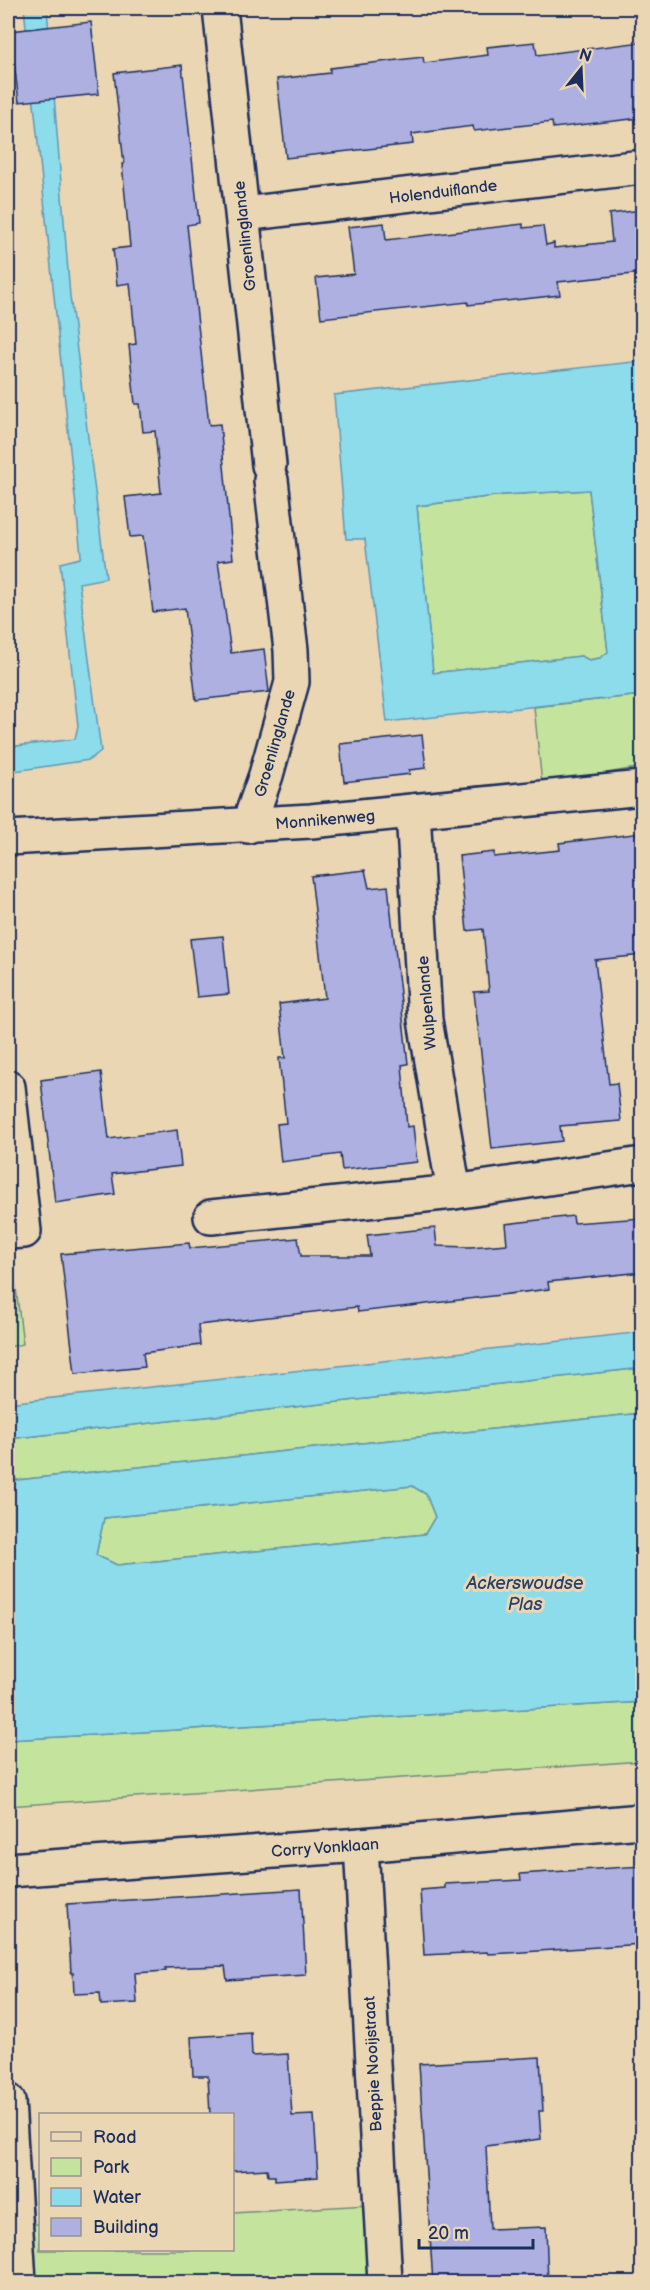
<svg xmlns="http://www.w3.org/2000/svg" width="650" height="2290" font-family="'Balsamiq Sans',sans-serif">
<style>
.green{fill:#c4e49d;stroke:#708a7e;stroke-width:1.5}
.water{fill:#8ddceb;stroke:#5f97b3;stroke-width:1.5;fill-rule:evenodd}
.building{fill:#adb0e1;stroke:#1b2f5e;stroke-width:1.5}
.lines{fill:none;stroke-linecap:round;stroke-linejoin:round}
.minor-casing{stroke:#1b2f5e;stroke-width:38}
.minor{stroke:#ebd6b4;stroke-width:33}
.labels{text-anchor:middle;stroke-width:6;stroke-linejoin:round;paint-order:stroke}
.street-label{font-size:16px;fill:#1b2f5e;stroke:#ebd6b4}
.water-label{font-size:18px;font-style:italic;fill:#26406c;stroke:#ebd6b4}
</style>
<rect width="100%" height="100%" fill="#ebd6b4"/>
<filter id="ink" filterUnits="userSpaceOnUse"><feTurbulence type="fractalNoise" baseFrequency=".0167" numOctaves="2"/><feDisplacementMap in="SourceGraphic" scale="12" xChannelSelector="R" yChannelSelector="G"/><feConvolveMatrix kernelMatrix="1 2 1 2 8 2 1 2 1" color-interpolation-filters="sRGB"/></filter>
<g filter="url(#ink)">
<g class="green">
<path d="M589,490L608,652L600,658L589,660L581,656L433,673L417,506L503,495Z"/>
<path d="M642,695V767L542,784L534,707Z"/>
<path d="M12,1256L23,1344L8,1347V1257Z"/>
<path d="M642,1368V1413L8,1481V1439Z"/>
<path d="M412,1486L426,1494L435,1517L425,1534L117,1565L96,1555L104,1518Z"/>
<path d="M642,1702V1761L8,1806V1740Z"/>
<path d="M367,2205L371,2282H32L29,2224H40V2250H232L233,2213Z"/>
</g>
<g class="water">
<path d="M24,8H47L70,296L106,578L79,583L101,751L89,760L8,772V747L75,739L78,726L60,563L80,558L81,555Z"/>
<path d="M642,361V695L387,722L365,539H346L334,395ZM589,490L608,652L600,658L589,660L581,656L433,673L417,506L503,495Z"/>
<path d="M642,1332V1368L8,1439V1403Z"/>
<path d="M642,1413V1702L8,1740V1481ZM412,1486L426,1494L435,1517L425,1534L117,1565L96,1555L104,1518Z"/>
</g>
<g class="building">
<path d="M91,22L99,94L19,102L10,31Z"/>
<path d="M535,42L537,55L642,42V111H639L640,118L553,128L552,122L474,131L473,126L412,134L413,144L286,158L277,79L330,73V68L423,57L424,63L488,55L487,47Z"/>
<path d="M182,65L199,223L187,225L209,425L220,424L233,559L218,561L231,653L264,649L269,692L196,700L185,608L153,612L143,536L130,537L125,497L161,493L155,431L143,432L140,404H135L129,345L136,344L130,283L117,285L113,249L130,247L122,164H124L114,73Z"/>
<path d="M642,210V273L558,282L560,295L468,305V302L321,318L316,278L354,274L348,227L384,223L386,240L523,224V228L543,226L546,245L554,243V248L612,242L609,214Z"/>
<path d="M422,735L426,768L409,770L410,774L344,782L340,744Z"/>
<path d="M642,833V955L595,960L609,1084L617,1083L621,1121L560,1126L562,1141L492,1149L474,992L489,991L483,929L467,931L459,856L494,852V857L560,850L559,843Z"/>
<path d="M365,870L369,888L388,886L408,1064L402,1065L407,1127L413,1126L417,1162L342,1170L340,1154L281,1162L277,1124L286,1123L279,1058H285L279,1004L325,998L311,876Z"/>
<path d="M223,936L229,994L197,997L190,939Z"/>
<path d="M101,1072L109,1139L177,1130L181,1166L112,1174L115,1194L55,1203L41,1080Z"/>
<path d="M573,1216L574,1223L642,1218V1272L548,1282L549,1289L410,1306L358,1312L357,1307L198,1325L200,1345L143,1353L145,1367L75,1374L61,1254L189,1243L190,1248L298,1238L301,1256H370L367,1235L435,1228L437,1246L470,1247L507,1244L505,1224Z"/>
<path d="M642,1866V1944L508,1953L488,1954L487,1952L424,1955L420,1890L445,1888V1884L521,1880L520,1874Z"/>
<path d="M301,1889L306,1975L227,1980L225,1966L165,1968L166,1971L135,1973L137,2003L101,2005L100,1993L74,1994L73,1973H71L67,1904Z"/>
<path d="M251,2033L252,2056L288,2054L292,2116L314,2115L318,2177L275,2180V2176H268L267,2169L232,2171V2115H210L208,2076H193L191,2037Z"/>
<path d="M540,2057L543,2111H539L541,2139L486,2146L490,2229L546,2227L548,2283H433L419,2064Z"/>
</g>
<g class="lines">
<defs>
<g id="minor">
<path d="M220,8L269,465"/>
<path d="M243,214L642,167"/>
<path d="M413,811L425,1020L454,1192"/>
<path d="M248,826L266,775L292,682L291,650L271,480"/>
<path d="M8,838L311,821L642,788"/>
<path d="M8,1087L24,1231L8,1232"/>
<path d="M211,1217L454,1192L642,1164"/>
<path d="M361,1845L385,2282"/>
<path d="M8,1870L361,1845L642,1821"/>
<path d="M8,2101L19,2282"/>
</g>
</defs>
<use href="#minor" class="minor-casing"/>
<use href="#minor" class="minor"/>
</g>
</g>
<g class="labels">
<g class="street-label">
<text transform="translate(443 191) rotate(-7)" y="6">Holenduiflande</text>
<text transform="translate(244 236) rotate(-96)" y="6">Groenlinglande</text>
<text transform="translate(274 743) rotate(-74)" y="6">Groenlinglande</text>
<text transform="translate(325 819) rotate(-5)" y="6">Monnikenweg</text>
<text transform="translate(426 1003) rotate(-95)" y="6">Wulpenlande</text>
<text transform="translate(325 1847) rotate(-4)" y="6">Corry Vonklaan</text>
<text transform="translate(372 2064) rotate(-93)" y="6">Beppie Nooijstraat</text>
</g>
<g class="water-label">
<text x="525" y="1589">Ackerswoudse<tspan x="525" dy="21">Plas</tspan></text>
</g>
</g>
<rect width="650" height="2290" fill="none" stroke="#ebd6b4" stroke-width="30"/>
<rect x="15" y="15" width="620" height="2260" fill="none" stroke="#1b2f5e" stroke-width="2" filter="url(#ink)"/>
<rect x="39" y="2113" width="195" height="138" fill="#ebd6b4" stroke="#989392" stroke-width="1.5"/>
<rect x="51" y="2132" width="30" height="9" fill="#ebd6b4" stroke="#989392" stroke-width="1.5"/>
<text x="93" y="2143" font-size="18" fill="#1b2f5e">Road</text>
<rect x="51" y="2158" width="30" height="18" fill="#c4e49d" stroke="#989392" stroke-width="1.5"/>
<text x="93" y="2173" font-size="18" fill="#1b2f5e">Park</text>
<rect x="51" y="2188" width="30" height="18" fill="#8ddceb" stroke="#989392" stroke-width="1.5"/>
<text x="93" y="2203" font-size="18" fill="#1b2f5e">Water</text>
<rect x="51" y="2218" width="30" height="18" fill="#adb0e1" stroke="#989392" stroke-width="1.5"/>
<text x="93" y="2233" font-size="18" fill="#1b2f5e">Building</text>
<g transform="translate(581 69) rotate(18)" stroke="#ebd6b4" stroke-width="4.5" paint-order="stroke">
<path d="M0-4.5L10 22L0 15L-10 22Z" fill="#1b2f5e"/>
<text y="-9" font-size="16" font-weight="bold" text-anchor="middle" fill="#1b2f5e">N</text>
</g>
<path d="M419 2239v9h114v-9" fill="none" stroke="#1b2f5e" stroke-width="3"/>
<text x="428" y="2239" font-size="18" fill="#1b2f5e" stroke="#ebd6b4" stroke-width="4.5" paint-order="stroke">20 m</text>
</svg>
